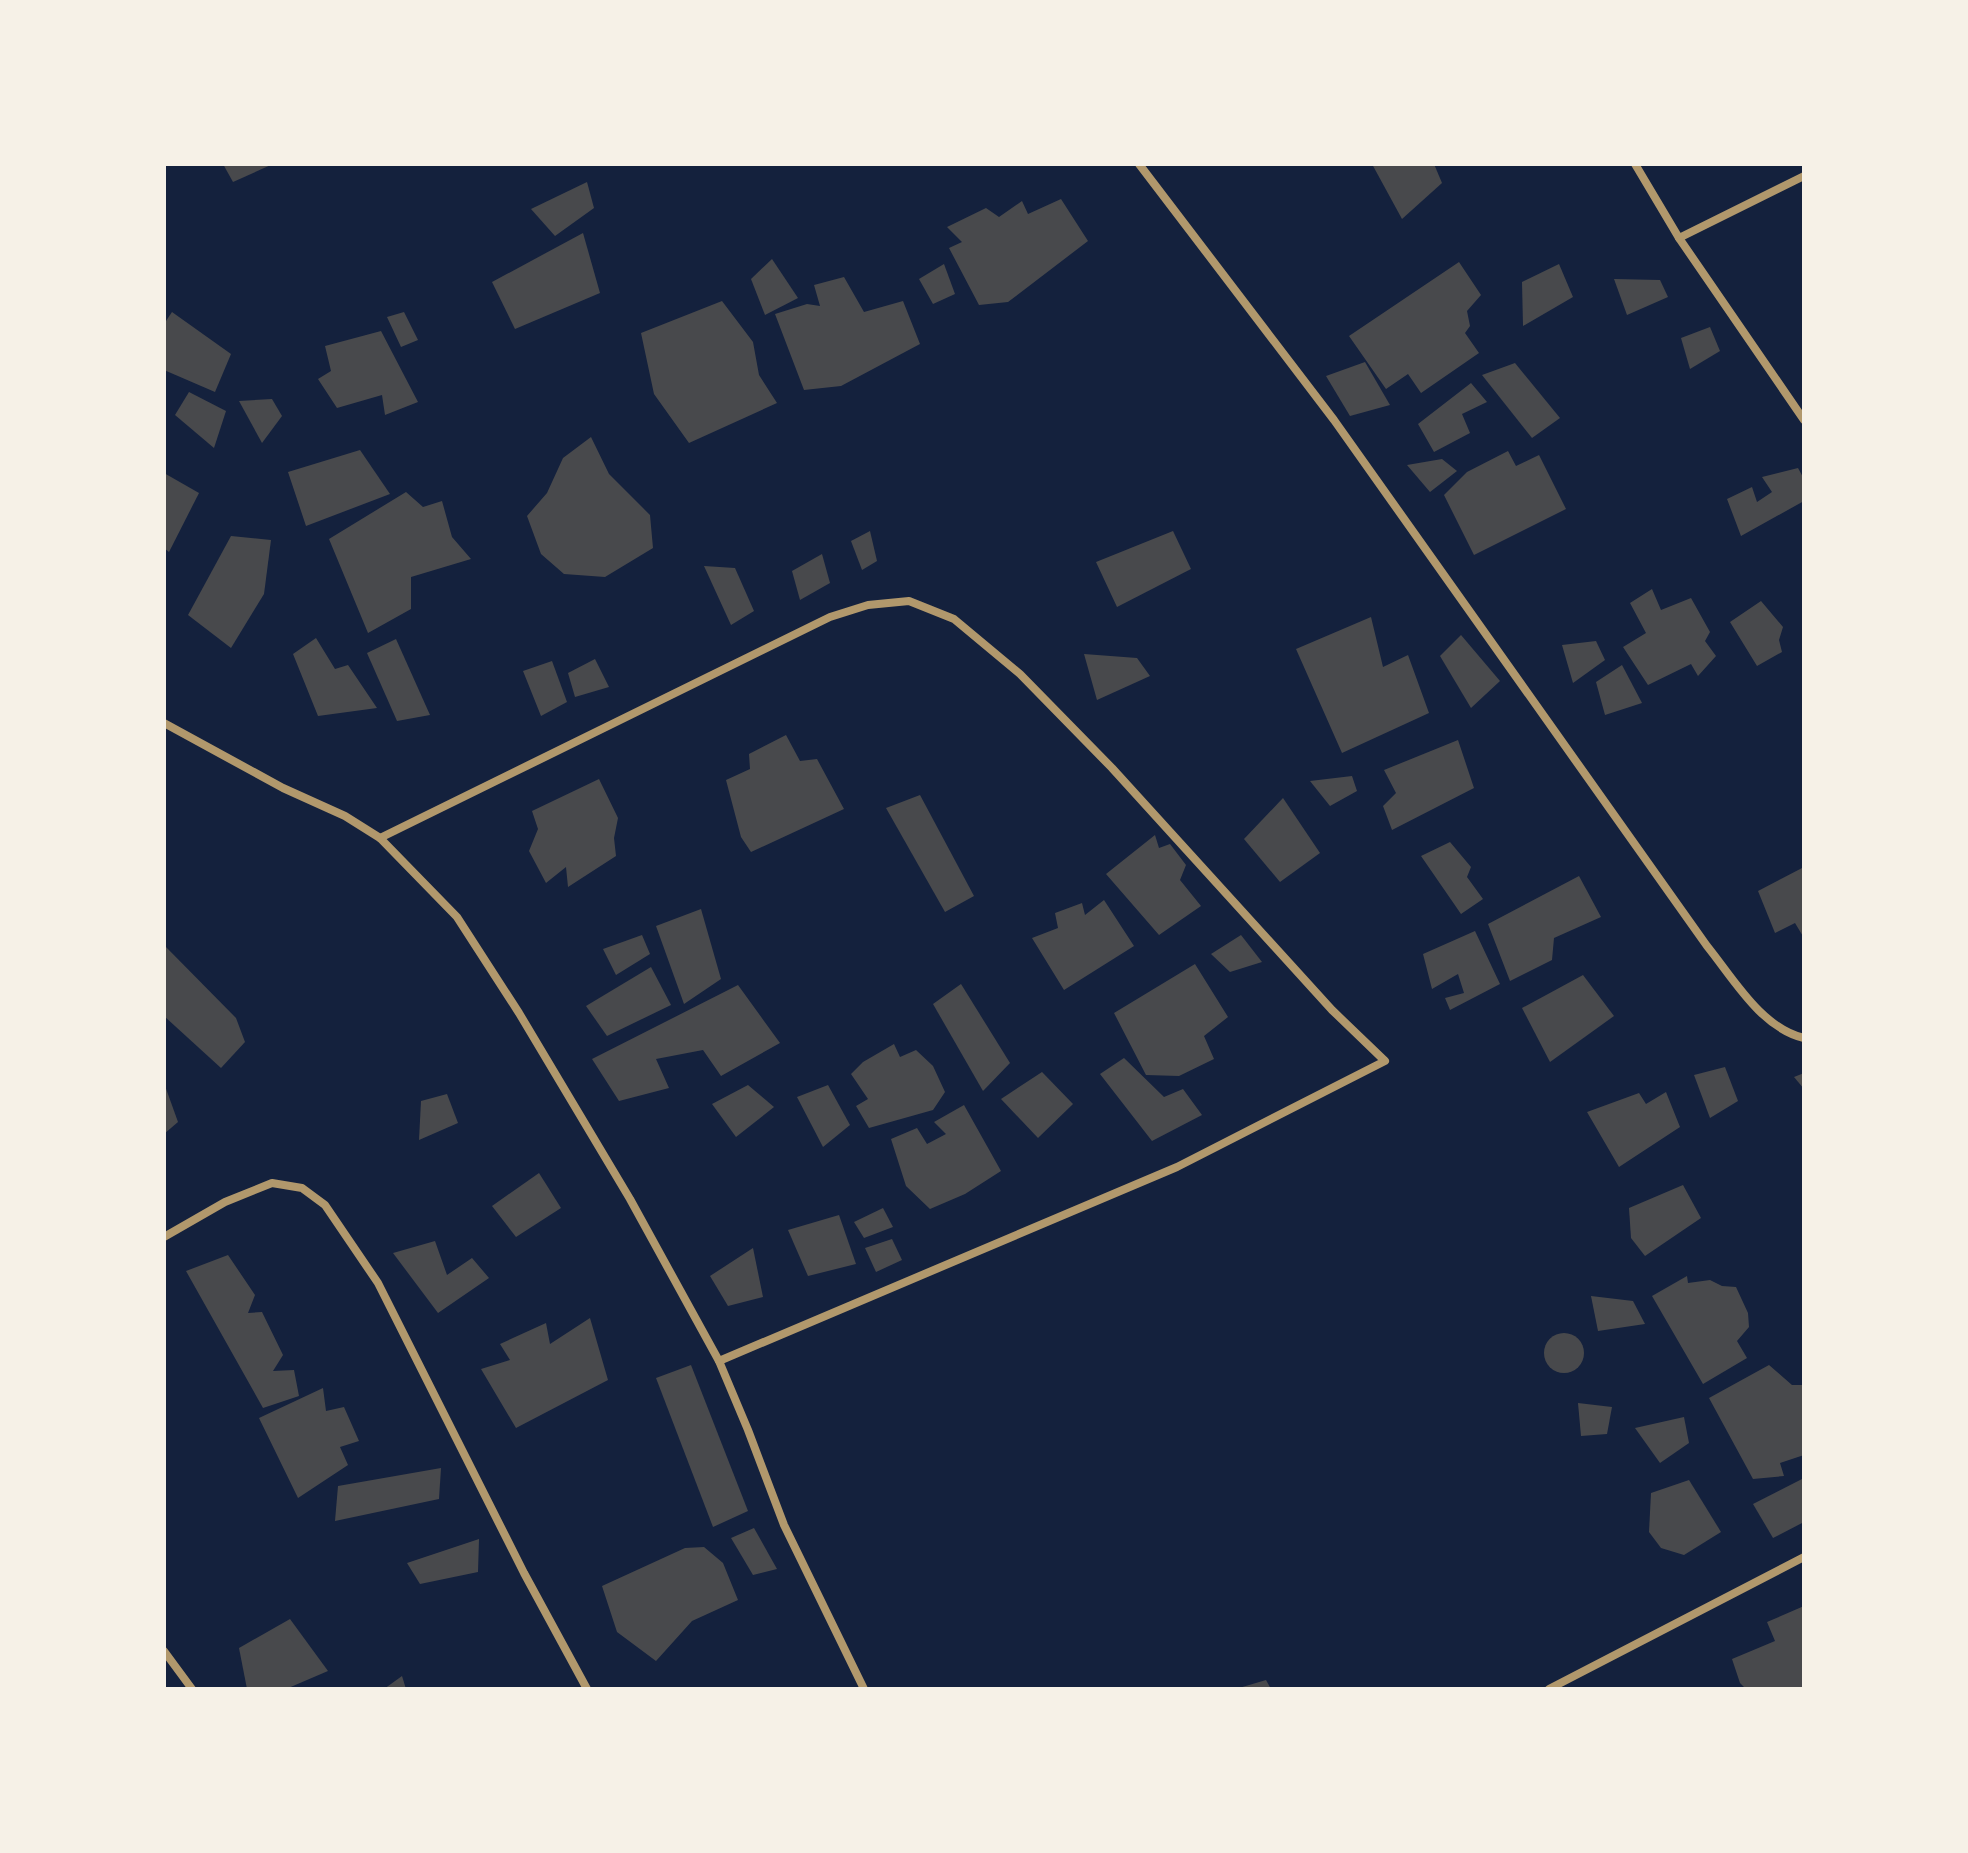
<svg xmlns="http://www.w3.org/2000/svg" width="1968" height="1853" font-family="Manrope,sans-serif">
<style>
.building{fill:#48494c}
.lines{fill:none;stroke-linecap:round;stroke-linejoin:round}
.minor{stroke:#b1986c;stroke-width:8}
</style>
<rect width="100%" height="100%" fill="#14213d"/>
<g class="building">
<path d="M223,164H273L233,182Z"/>
<path d="M1372,164H1434L1442,183L1402,219Z"/>
<path d="M587,182L594,208L555,236L531,209Z"/>
<path d="M1061,199L1088,241L1008,302L979,305L949,248L962,242L947,227L986,208L999,217L1022,201L1028,214Z"/>
<path d="M583,233L600,293L515,329L492,282Z"/>
<path d="M772,259L798,298L765,315L751,279Z"/>
<path d="M1459,262L1481,295L1467,311L1470,326L1465,333L1479,353L1421,393L1408,374L1386,389L1349,336Z"/>
<path d="M944,264L955,294L933,304L919,279Z"/>
<path d="M1559,264L1573,297L1523,326L1522,282Z"/>
<path d="M844,277L864,312L903,301L920,344L841,386L804,390L775,314L807,304L820,306L814,285Z"/>
<path d="M1614,279L1660,280L1668,297L1627,315Z"/>
<path d="M722,301L753,342L759,375L777,403L689,443L654,394L641,333Z"/>
<path d="M172,312L231,354L215,392L164,370V324Z"/>
<path d="M404,312L418,340L401,347L387,317Z"/>
<path d="M1710,327L1720,351L1690,369L1681,338Z"/>
<path d="M381,331L418,402L385,415L382,395L337,408L318,379L331,371L325,346Z"/>
<path d="M1365,362L1390,405L1350,416L1326,376Z"/>
<path d="M1515,363L1560,418L1532,438L1482,375Z"/>
<path d="M1471,383L1487,402L1462,414L1470,433L1434,452L1418,424Z"/>
<path d="M189,392L226,411L214,448L175,415Z"/>
<path d="M272,399L282,416L262,443L239,401Z"/>
<path d="M591,437L609,474L650,515L653,548L605,577L564,574L541,554L527,516L547,493L563,458Z"/>
<path d="M360,450L390,494L306,526L288,472Z"/>
<path d="M1508,451L1516,466L1539,455L1566,509L1474,555L1444,495L1467,472Z"/>
<path d="M1442,459L1457,471L1430,492L1407,465Z"/>
<path d="M1798,468L1804,479V501L1741,536L1727,499L1752,487L1757,502L1772,492L1762,477Z"/>
<path d="M164,473L199,493L169,552L164,548Z"/>
<path d="M406,492L423,507L442,501L452,537L471,559L411,577V609L368,633L329,539Z"/>
<path d="M870,531L877,561L862,570L851,541Z"/>
<path d="M1173,531L1191,569L1117,607L1096,562Z"/>
<path d="M231,536L271,540L264,594L231,648L188,615Z"/>
<path d="M822,554L830,583L800,600L792,571Z"/>
<path d="M704,566L735,568L754,611L731,625Z"/>
<path d="M1652,589L1661,610L1691,598L1710,632L1705,641L1716,656L1698,676L1691,664L1648,685L1623,647L1646,633L1630,603Z"/>
<path d="M1761,601L1783,627L1779,640L1782,652L1757,666L1730,622Z"/>
<path d="M1371,617L1383,667L1408,655L1429,713L1342,753L1296,649Z"/>
<path d="M1461,635L1500,681L1471,708L1440,656Z"/>
<path d="M316,638L335,669L348,665L377,708L318,716L293,654Z"/>
<path d="M396,639L430,715L397,721L367,653Z"/>
<path d="M1596,641L1605,660L1573,683L1562,645Z"/>
<path d="M1084,654L1137,658L1150,676L1097,700Z"/>
<path d="M595,659L609,687L575,697L568,673Z"/>
<path d="M552,661L567,702L541,716L523,671Z"/>
<path d="M1622,665L1642,703L1605,715L1596,682Z"/>
<path d="M786,735L800,761L817,759L844,809L751,852L741,837L726,780L750,769L749,754Z"/>
<path d="M1458,740L1474,788L1392,830L1383,806L1396,793L1384,770Z"/>
<path d="M1352,776L1357,791L1330,806L1310,781Z"/>
<path d="M599,779L618,818L614,838L616,856L568,887L566,867L546,883L529,851L538,829L532,811Z"/>
<path d="M920,795L974,896L945,912L886,808Z"/>
<path d="M1283,798L1320,853L1280,882L1244,839Z"/>
<path d="M1155,835L1159,848L1170,844L1186,865L1180,880L1201,906L1159,935L1106,874Z"/>
<path d="M1450,842L1471,867L1467,877L1483,899L1461,914L1421,856Z"/>
<path d="M1804,867V938L1795,923L1775,933L1758,891Z"/>
<path d="M1579,876L1601,917L1554,938L1552,960L1510,981L1488,924Z"/>
<path d="M1104,900L1134,946L1064,990L1032,938L1058,928L1055,913L1082,903L1085,915Z"/>
<path d="M701,909L721,979L684,1004L656,926Z"/>
<path d="M1475,931L1500,984L1450,1010L1445,998L1464,993L1458,974L1432,989L1423,954Z"/>
<path d="M642,935L650,954L616,975L603,949Z"/>
<path d="M1241,935L1262,962L1230,972L1211,954Z"/>
<path d="M164,945L236,1018L245,1042L221,1068L164,1016Z"/>
<path d="M1195,964L1228,1017L1204,1036L1214,1059L1179,1076L1146,1075L1114,1013Z"/>
<path d="M651,967L671,1005L607,1036L586,1006Z"/>
<path d="M1583,975L1614,1016L1550,1062L1522,1008Z"/>
<path d="M961,984L1010,1063L983,1091L933,1004Z"/>
<path d="M738,985L780,1043L721,1076L703,1050L656,1059L669,1088L619,1101L592,1059Z"/>
<path d="M894,1044L900,1057L916,1050L933,1066L945,1092L933,1110L869,1128L856,1106L868,1099L851,1074L863,1062Z"/>
<path d="M1124,1058L1164,1097L1183,1089L1202,1115L1152,1141L1100,1074Z"/>
<path d="M1725,1067L1738,1101L1710,1118L1694,1075Z"/>
<path d="M1042,1072L1073,1104L1038,1138L1001,1099Z"/>
<path d="M1804,1073V1089L1794,1077Z"/>
<path d="M164,1083L178,1122L164,1134Z"/>
<path d="M748,1085L774,1107L736,1137L712,1104Z"/>
<path d="M828,1085L850,1125L823,1147L797,1097Z"/>
<path d="M1666,1092L1680,1127L1619,1167L1587,1112L1639,1093L1646,1104Z"/>
<path d="M447,1094L458,1123L419,1140L421,1101Z"/>
<path d="M964,1105L1001,1171L965,1194L930,1209L906,1186L891,1139L917,1128L927,1144L946,1134L934,1122Z"/>
<path d="M539,1173L561,1208L516,1237L492,1206Z"/>
<path d="M1683,1185L1701,1218L1645,1256L1631,1238L1629,1208Z"/>
<path d="M883,1208L893,1227L864,1238L854,1222Z"/>
<path d="M839,1215L856,1264L808,1276L788,1230Z"/>
<path d="M892,1239L902,1260L876,1272L865,1248Z"/>
<path d="M435,1241L447,1275L472,1258L489,1278L438,1313L393,1253Z"/>
<path d="M753,1248L763,1297L728,1306L710,1276Z"/>
<path d="M228,1255L255,1295L248,1313L262,1312L283,1355L273,1371L294,1370L299,1396L263,1408L186,1271Z"/>
<path d="M1687,1276L1688,1283L1710,1280L1722,1286L1736,1287L1748,1313L1749,1327L1737,1341L1747,1358L1703,1384L1652,1296Z"/>
<path d="M1591,1296L1633,1301L1645,1324L1598,1331Z"/>
<path d="M590,1318L608,1380L516,1428L481,1369L510,1360L500,1344L546,1323L550,1344Z"/>
<circle cx="1564" cy="1353" r="20"/>
<path d="M691,1365L748,1511L713,1527L656,1378Z"/>
<path d="M1769,1365L1792,1385H1804V1455L1780,1463L1784,1476L1753,1479L1709,1398Z"/>
<path d="M323,1388L326,1411L344,1407L359,1441L340,1447L348,1465L298,1498L259,1418Z"/>
<path d="M1578,1403L1612,1407L1607,1434L1581,1436Z"/>
<path d="M1684,1417L1689,1443L1660,1463L1635,1428Z"/>
<path d="M441,1468L439,1499L335,1521L338,1486Z"/>
<path d="M1804,1478V1522L1773,1538L1753,1504Z"/>
<path d="M1689,1480L1721,1532L1684,1555L1661,1548L1649,1532L1651,1493Z"/>
<path d="M754,1528L777,1569L753,1575L731,1538Z"/>
<path d="M479,1539L478,1572L420,1584L407,1563Z"/>
<path d="M704,1547L723,1563L738,1600L692,1621L656,1661L617,1632L602,1586L685,1548Z"/>
<path d="M1804,1606V1689H1746L1740,1683L1732,1659L1775,1641L1767,1622Z"/>
<path d="M290,1619L328,1671L286,1689H247L239,1648Z"/>
<path d="M402,1676L406,1689H384Z"/>
<path d="M1266,1680L1271,1689H1239V1688Z"/>
</g>
<g class="lines">
<g class="minor">
<path d="M1139,164L1334,420L1707,946C1733,978 1761,1028 1804,1038"/>
<path d="M1635,164L1679,238L1804,420"/>
<path d="M1679,238L1804,176"/>
<path d="M164,723L283,788L345,816L380,838L457,917L519,1013L630,1199L719,1361L748,1430L784,1525L864,1689"/>
<path d="M380,838L830,617L868,605L909,601L954,619L1020,674L1112,768L1332,1010L1385,1061L1177,1167L719,1361"/>
<path d="M164,1237L225,1202L272,1183L302,1188L325,1205L378,1283L524,1573L587,1689"/>
<path d="M164,1651L192,1689"/>
<path d="M1549,1689L1804,1557"/>
</g>
</g>
<rect width="1968" height="1853" fill="none" stroke="#f6f1e7" stroke-width="332"/>
</svg>
